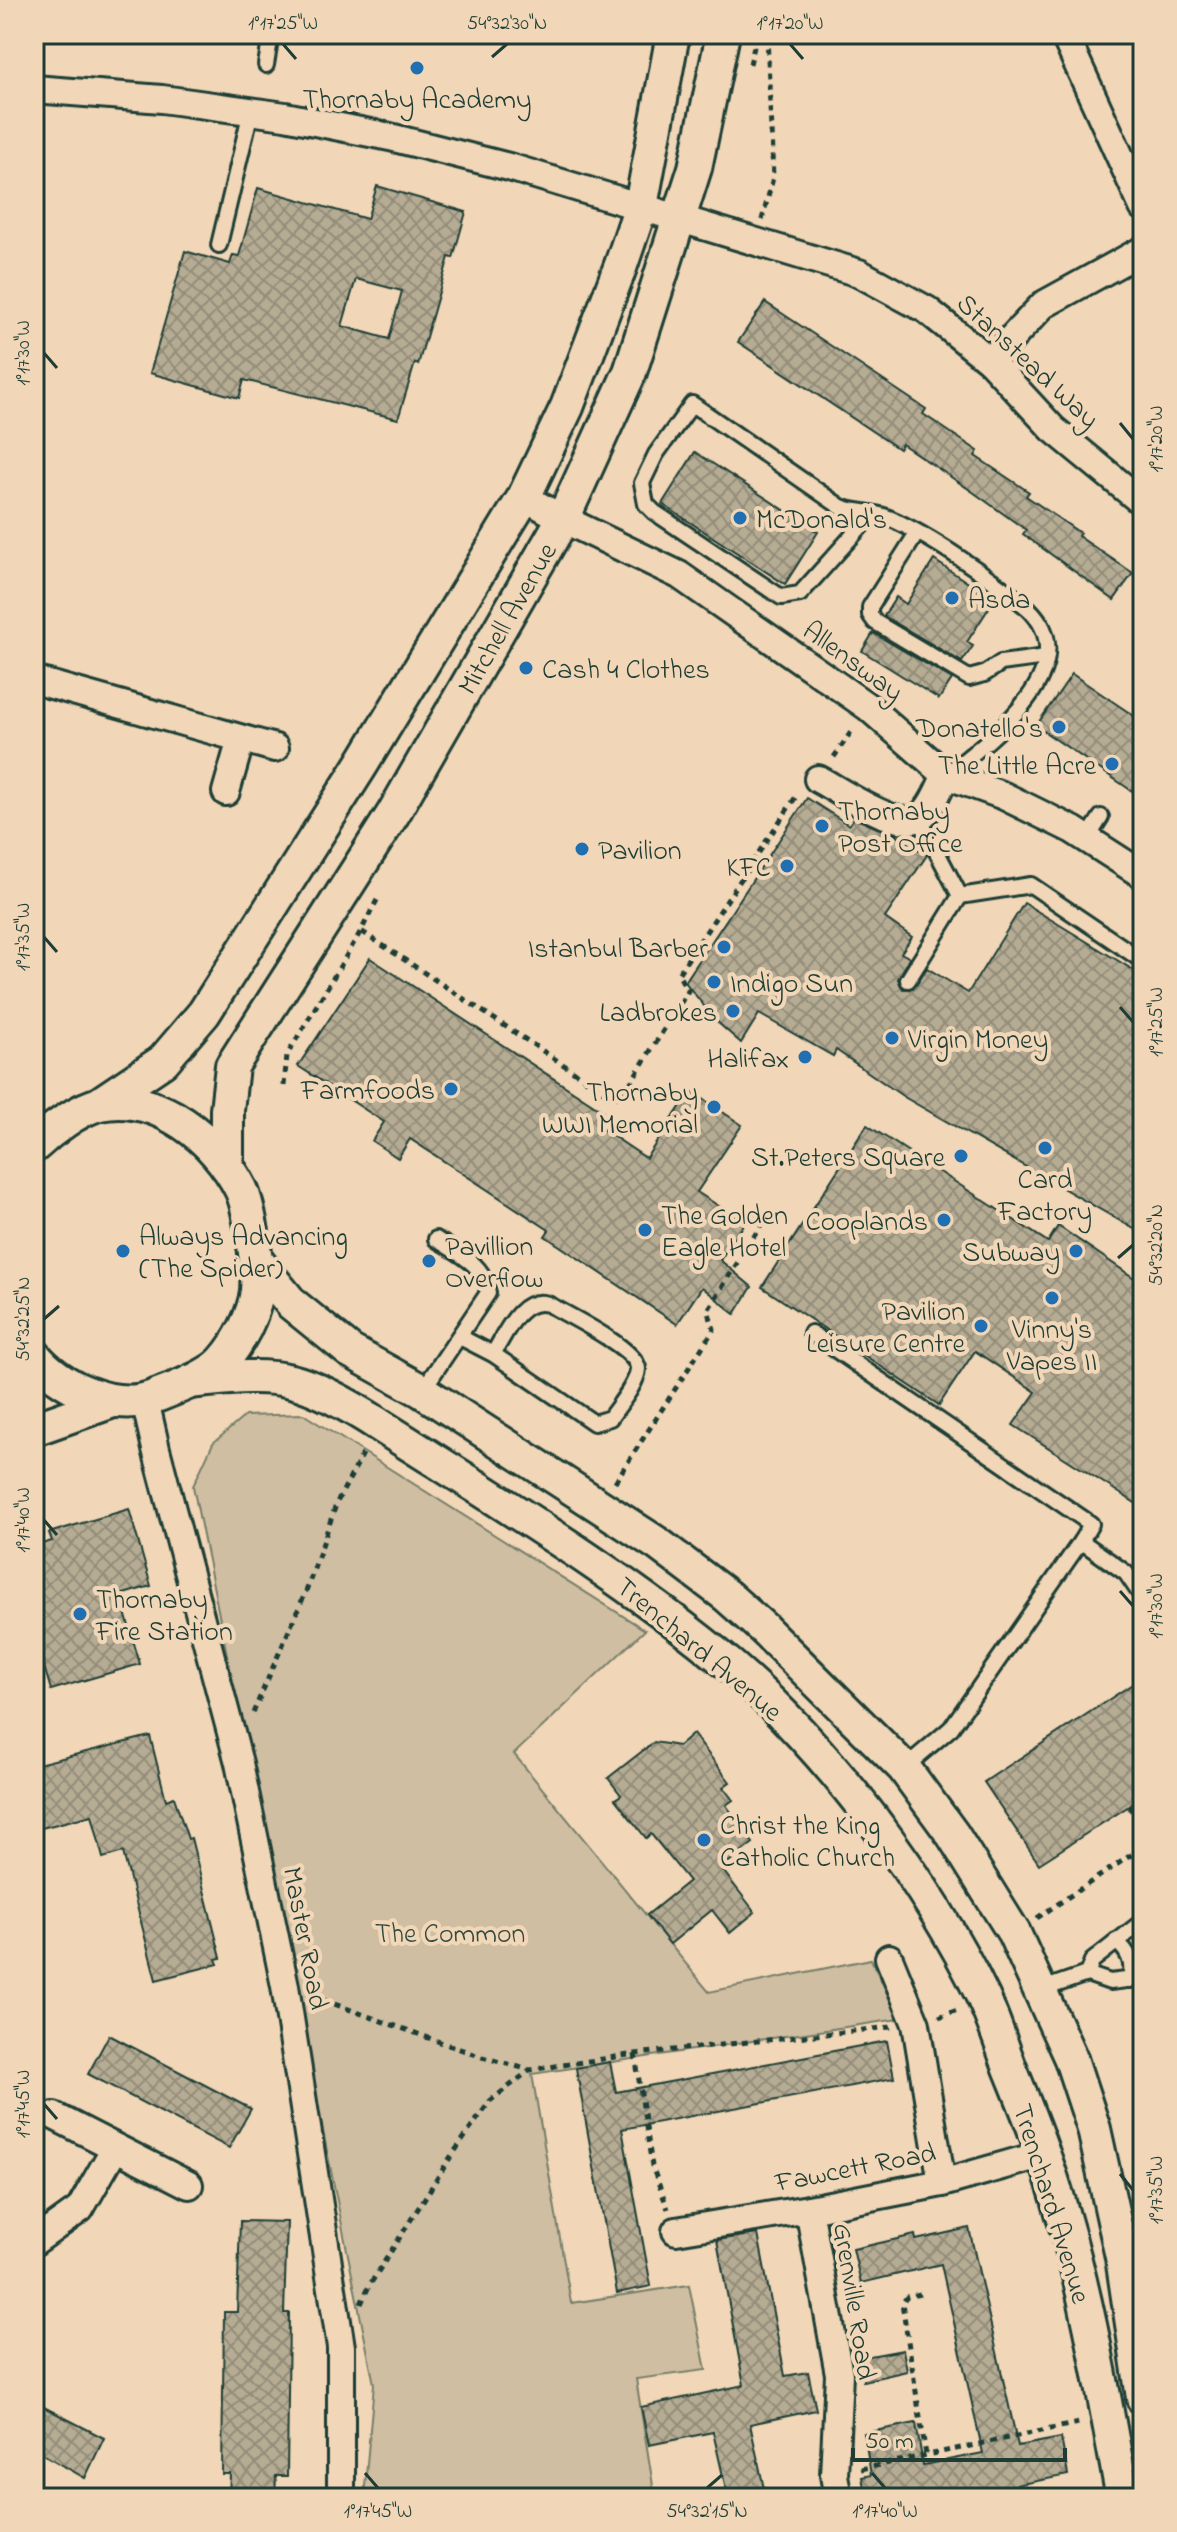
<svg xmlns="http://www.w3.org/2000/svg" width="1177" height="2532" font-family="'Indie Flower',sans-serif">
<style>
.green{fill:#cfbea2;stroke:#777e6b;stroke-width:2}
.building{fill:url(#building-cross-hatch);stroke:#1f3d34;stroke-width:2;fill-rule:evenodd}
.lines{fill:none;stroke-linecap:round;stroke-linejoin:round}
.service-casing{stroke:#1f3d34;stroke-width:20}
.minor-casing{stroke:#1f3d34;stroke-width:32}
.tertiary-casing{stroke:#1f3d34;stroke-width:38}
.path{stroke:#1f3d34;stroke-width:5;stroke-dasharray:6 6;stroke-linecap:butt}
.service{stroke:#f1d7b8;stroke-width:14}
.minor{stroke:#f1d7b8;stroke-width:26}
.tertiary{stroke:#f1d7b8;stroke-width:32}
.ticks{fill:none;stroke:#1f3d34;stroke-width:3}
.poi-dot{fill:#1f6fb2;stroke:#f1d7b8;stroke-width:3}
.labels{text-anchor:middle;stroke-width:8;stroke-linejoin:round;paint-order:stroke}
.poi-label{font-size:28px;fill:#1f3d34;stroke:#f1d7b8;text-anchor:start}
.street-label{font-size:28px;fill:#1f3d34;stroke:#f1d7b8}
.park-label{font-size:28px;fill:#314a3f;stroke:#f1d7b8}
.neatline{fill:none;stroke:#1f3d34;stroke-width:3}
.ticks-label{font-size:20px;text-anchor:middle;fill:#1f3d34}
</style>
<defs>
<pattern id="building-cross-hatch" width="8" height="8" patternUnits="userSpaceOnUse" patternTransform="scale(2)"><rect width="8" height="8" fill="#b6ac94"/><path d="M0 0l8 8M0 8l8-8" fill="none" stroke="#938d7a"/></pattern>
</defs>
<rect width="100%" height="100%" fill="#f1d7b8"/>
<filter id="ink" filterUnits="userSpaceOnUse"><feTurbulence type="fractalNoise" baseFrequency=".0125" numOctaves="2"/><feDisplacementMap in="SourceGraphic" scale="16" xChannelSelector="R" yChannelSelector="G"/><feConvolveMatrix kernelMatrix="1 2 1 2 8 2 1 2 1" color-interpolation-filters="sRGB"/></filter>
<g filter="url(#ink)">
<path class="green" d="M303,1414L645,1630L514,1754L709,1992L871,1959L899,2019L532,2074L571,2303L689,2285L706,2370L636,2379L655,2498H364L374,2384L193,1486L213,1443L245,1416Z"/>
<g class="building">
<path d="M377,186L466,212L453,258L449,257L418,365L415,363L398,419L244,380L239,398L150,373L185,251L230,264L233,255L239,256L258,188L367,219ZM356,279L402,291L389,339L342,326Z"/>
<path d="M765,302L926,409L923,414L978,451L975,456L1029,492L1026,496L1080,533L1078,536L1133,573L1114,600L1023,534L1026,530L973,492L902,444L899,449L738,342Z"/>
<path d="M695,452L818,532L785,584L662,504Z"/>
<path d="M934,560L994,600L967,642L973,646L962,662L884,616L896,597L906,604Z"/>
<path d="M873,633L952,679L939,699L862,651Z"/>
<path d="M1072,674L1143,722V776L1132,791L1036,726Z"/>
<path d="M807,798L849,825L854,818L896,835L927,855L885,918L912,937L901,953L910,958L898,979L903,989L913,988L927,968L968,993L1024,903L1143,976V1234L904,1097L836,1050L833,1056L759,1014L741,1043L716,1021L685,982Z"/>
<path d="M370,958L603,1111L595,1124L646,1158L691,1091L742,1125L697,1192L745,1223L720,1260L752,1287L735,1314L702,1287L677,1324L545,1236L549,1230L410,1139L398,1158L372,1141L384,1122L298,1066Z"/>
<path d="M867,1125L1048,1242L1058,1226L1143,1284V1508L1013,1425L1036,1392L975,1351L939,1405L762,1287Z"/>
<path d="M129,1509L151,1586L120,1595L140,1664L51,1690L34,1633V1546L52,1541L49,1533Z"/>
<path d="M1143,1677V1797L1039,1864L984,1782Z"/>
<path d="M693,1734L730,1782L723,1787L733,1800L726,1805L753,1843L721,1868L755,1912L730,1933L712,1910L670,1944L647,1915L689,1881L651,1834L646,1838L615,1799L621,1795L608,1778L654,1742L679,1746Z"/>
<path d="M150,1736L166,1800L174,1797L188,1839L191,1838L221,1958L216,1959L218,1964L156,1980L123,1852L103,1858L92,1815L34,1830V1765Z"/>
<path d="M109,2035L251,2109L229,2148L88,2074Z"/>
<path d="M887,2041L894,2078L622,2129L651,2286L617,2293L576,2068L610,2062L616,2092Z"/>
<path d="M240,2221L287,2222L284,2313H289L287,2476H276L275,2498H229L230,2474H222L224,2312H237Z"/>
<path d="M969,2228L1018,2446L1061,2438L1068,2475L953,2497L952,2492L923,2498H866L862,2477L871,2475L864,2433L916,2423L923,2465L983,2453L941,2264L861,2283L853,2249L915,2235L916,2240Z"/>
<path d="M758,2234L785,2376L808,2372L816,2410L750,2424L766,2498H728L713,2432L649,2445L641,2407L744,2385L717,2240Z"/>
<path d="M903,2350L907,2371L863,2381L859,2358Z"/>
<path d="M34,2402L104,2438L85,2478L34,2449Z"/>
</g>
<g class="lines">
<defs>
<g id="service">
<path d="M266,65L271,34"/>
<path d="M219,245L251,111"/>
<path d="M872,514L800,594L781,597L654,512L646,504L642,483L656,454L692,404L841,507C856,513 874,511 889,518C931,536 993,579 1029,609C1088,667 989,741 946,775"/>
<path d="M917,533L870,607V615L875,622L969,678L984,674L1001,663L1046,657"/>
<path d="M1087,839L1101,817"/>
<path d="M960,896L1031,885L1143,961"/>
<path d="M908,980L960,896L919,818"/>
<path d="M811,1333L1091,1524L1081,1541"/>
<path d="M460,1337L493,1354L594,1423L610,1418C619,1405 637,1384 638,1369C639,1350 566,1314 548,1304C520,1296 506,1333 493,1354"/>
<path d="M422,1391L488,1293C485,1264 459,1254 436,1239"/>
<path d="M904,1768L951,1728L1081,1541L1126,1573L1143,1598"/>
<path d="M1116,1941C1129,1952 1134,1963 1130,1980"/>
<path d="M1087,1974L1092,1961L1143,1921"/>
<path d="M1040,1990L1087,1974L1110,1982L1143,1978"/>
</g>
<g id="minor">
<path d="M1064,34L1143,207"/>
<path d="M34,89L162,99L285,116L390,137L509,167L859,273L927,310L990,361L1053,429L1143,503"/>
<path d="M990,361L1043,305L1143,250"/>
<path d="M524,497L563,519L679,575L868,707L946,775L1004,796L1073,830L1143,875"/>
<path d="M34,680L275,748"/>
<path d="M818,779C839,790 899,832 920,817C933,808 939,788 946,775"/>
<path d="M226,792L241,739"/>
<path d="M145,1400L156,1449L239,1763L285,1986L341,2347V2498"/>
<path d="M889,1958L916,2024L942,2183"/>
<path d="M54,2116L189,2185"/>
<path d="M809,2209L839,2374L834,2475L838,2498"/>
<path d="M676,2231L809,2209L942,2183L1044,2154"/>
<path d="M34,2242L80,2209L115,2148"/>
</g>
<g id="tertiary">
<path d="M99,1104L163,1061L204,1013L362,764L524,497L567,407L621,265L641,206L673,34"/>
<path d="M34,1146C50,1131 78,1109 100,1104C158,1092 216,1139 241,1189C250,1208 259,1270 257,1291C254,1315 239,1343 223,1361C209,1377 173,1389 153,1397C114,1412 58,1386 34,1355"/>
<path d="M227,1166V1110L232,1066L393,814L563,519L630,372L695,168L723,34"/>
<path d="M256,1260L292,1304L350,1351L422,1391L658,1544L727,1596L764,1629L904,1768L953,1835L1014,1933L1071,2059L1094,2129L1122,2257L1143,2398"/>
<path d="M190,1382C222,1379 259,1373 291,1381C320,1388 355,1409 381,1426C500,1502 622,1575 731,1666C828,1749 928,1882 983,1997C994,2020 1001,2044 1010,2068C1030,2117 1049,2165 1063,2216C1090,2308 1105,2404 1123,2498"/>
<path d="M34,1429L113,1401"/>
</g>
</defs>
<use href="#service" class="service-casing"/>
<use href="#minor" class="minor-casing"/>
<use href="#tertiary" class="tertiary-casing"/>
<g class="path">
<path d="M750,64L757,34"/>
<path d="M762,220L773,178L767,34"/>
<path d="M834,757L853,729"/>
<path d="M377,900L361,931L608,1094L621,1098L688,991L678,974L797,795"/>
<path d="M284,1086L287,1055L361,931"/>
<path d="M615,1482L714,1329L708,1310L763,1222L750,1214"/>
<path d="M253,1713L307,1589L337,1502L365,1450"/>
<path d="M1129,1806L1143,1831"/>
<path d="M1037,1918L1143,1847"/>
<path d="M312,1996L482,2057L530,2070L635,2054L891,2027"/>
<path d="M939,2017L960,2009"/>
<path d="M635,2054L652,2166L668,2209"/>
<path d="M920,2294L907,2297L902,2303L926,2455"/>
<path d="M361,2304L369,2286L450,2158L490,2101L529,2071"/>
<path d="M861,2469L1079,2423"/>
</g>
<use href="#service" class="service"/>
<use href="#minor" class="minor"/>
<use href="#tertiary" class="tertiary"/>
</g>
</g>
<path class="ticks" d="M283,44L296,59M790,44L803,59M492,57L507,44M44,353L57,368M1120,423L1133,439M44,937L57,952M1120,1007L1133,1022M1118,1258L1133,1245M44,1319L59,1306M44,1520L57,1535M1120,1591L1133,1606M44,2104L57,2119M1120,2174L1133,2190M365,2473L378,2488M872,2473L885,2488M707,2488L722,2475"/>
<g class="poi-dot">
<circle cx="417" cy="68" r="8"/>
<circle cx="740" cy="518" r="8"/>
<circle cx="952" cy="598" r="8"/>
<circle cx="526" cy="668" r="8"/>
<circle cx="1059" cy="727" r="8"/>
<circle cx="1112" cy="764" r="8"/>
<circle cx="822" cy="826" r="8"/>
<circle cx="582" cy="849" r="8"/>
<circle cx="787" cy="866" r="8"/>
<circle cx="724" cy="947" r="8"/>
<circle cx="714" cy="982" r="8"/>
<circle cx="733" cy="1011" r="8"/>
<circle cx="892" cy="1038" r="8"/>
<circle cx="805" cy="1057" r="8"/>
<circle cx="451" cy="1089" r="8"/>
<circle cx="714" cy="1107" r="8"/>
<circle cx="1045" cy="1148" r="8"/>
<circle cx="961" cy="1156" r="8"/>
<circle cx="944" cy="1220" r="8"/>
<circle cx="645" cy="1230" r="8"/>
<circle cx="123" cy="1251" r="8"/>
<circle cx="1076" cy="1251" r="8"/>
<circle cx="429" cy="1261" r="8"/>
<circle cx="1052" cy="1298" r="8"/>
<circle cx="981" cy="1326" r="8"/>
<circle cx="80" cy="1614" r="8"/>
<circle cx="704" cy="1840" r="8"/>
</g>
<g class="labels">
<g class="poi-label">
<text x="417" y="108" text-anchor="middle">Thornaby Academy</text>
<text x="756" y="528">McDonald's</text>
<text x="968" y="608">Asda</text>
<text x="542" y="678">Cash 4 Clothes</text>
<text x="1043" y="737" text-anchor="end">Donatello's</text>
<text x="1096" y="774" text-anchor="end">The Little Acre</text>
<text x="838" y="820">Thornaby<tspan x="838" dy="32">Post Office</tspan></text>
<text x="598" y="859">Pavilion</text>
<text x="771" y="876" text-anchor="end">KFC</text>
<text x="708" y="957" text-anchor="end">Istanbul Barber</text>
<text x="730" y="992">Indigo Sun</text>
<text x="717" y="1021" text-anchor="end">Ladbrokes</text>
<text x="908" y="1048">Virgin Money</text>
<text x="789" y="1067" text-anchor="end">Halifax</text>
<text x="435" y="1099" text-anchor="end">Farmfoods</text>
<text x="698" y="1101" text-anchor="end">Thornaby<tspan x="698" dy="32">WWI Memorial</tspan></text>
<text x="945" y="1166" text-anchor="end">St.Peters Square</text>
<text x="1045" y="1188" text-anchor="middle">Card<tspan x="1045" dy="32">Factory</tspan></text>
<text x="661" y="1224">The Golden<tspan x="661" dy="32">Eagle Hotel</tspan></text>
<text x="928" y="1230" text-anchor="end">Cooplands</text>
<text x="139" y="1245">Always Advancing<tspan x="139" dy="32">(The Spider)</tspan></text>
<text x="445" y="1255">Pavillion<tspan x="445" dy="32">Overflow</tspan></text>
<text x="1060" y="1261" text-anchor="end">Subway</text>
<text x="965" y="1320" text-anchor="end">Pavilion<tspan x="965" dy="32">Leisure Centre</tspan></text>
<text x="1052" y="1338" text-anchor="middle">Vinny's<tspan x="1052" dy="32">Vapes II</tspan></text>
<text x="96" y="1608">Thornaby<tspan x="96" dy="32">Fire Station</tspan></text>
<text x="720" y="1834">Christ the King<tspan x="720" dy="32">Catholic Church</tspan></text>
</g>
<g class="street-label">
<text transform="translate(1029 360) rotate(43)" y="10">Stanstead Way</text>
<text transform="translate(506 618) rotate(-60)" y="10">Mitchell Avenue</text>
<text transform="translate(854 660) rotate(36)" y="10">Allensway</text>
<text transform="translate(700 1648) rotate(40)" y="10">Trenchard Avenue</text>
<text transform="translate(307 1938) rotate(79)" y="10">Master Road</text>
<text transform="translate(855 2166) rotate(-11)" y="10">Fawcett Road</text>
<text transform="translate(1053 2203) rotate(73)" y="10">Trenchard Avenue</text>
<text transform="translate(856 2301) rotate(81)" y="10">Grenville Road</text>
</g>
<g class="park-label">
<text x="450" y="1942">The Common</text>
</g>
</g>
<rect width="1177" height="2532" fill="none" stroke="#f1d7b8" stroke-width="88"/>
<path d="M853 2448v12h212v-12" fill="none" stroke="#1f3d34" stroke-width="4"/>
<text x="865" y="2448" font-size="24" fill="#1f3d34" stroke="#f1d7b8" stroke-width="6" paint-order="stroke">50 m</text>
<rect x="44" y="44" width="1089" height="2444" class="neatline"/>
<g class="ticks-label">
<text x="283" y="29">1°17'25"W</text>
<text x="507" y="29">54°32'30"N</text>
<text x="790" y="29">1°17'20"W</text>
<text transform="translate(22 353) rotate(-90)" y="7">1°17'30"W</text>
<text transform="translate(1155 439) rotate(-90)" y="7">1°17'20"W</text>
<text transform="translate(22 937) rotate(-90)" y="7">1°17'35"W</text>
<text transform="translate(1155 1022) rotate(-90)" y="7">1°17'25"W</text>
<text transform="translate(1155 1245) rotate(-90)" y="7">54°32'20"N</text>
<text transform="translate(22 1319) rotate(-90)" y="7">54°32'25"N</text>
<text transform="translate(22 1520) rotate(-90)" y="7">1°17'40"W</text>
<text transform="translate(1155 1606) rotate(-90)" y="7">1°17'30"W</text>
<text transform="translate(22 2104) rotate(-90)" y="7">1°17'45"W</text>
<text transform="translate(1155 2190) rotate(-90)" y="7">1°17'35"W</text>
<text x="378" y="2517">1°17'45"W</text>
<text x="707" y="2517">54°32'15"N</text>
<text x="885" y="2517">1°17'40"W</text>
</g>
</svg>
